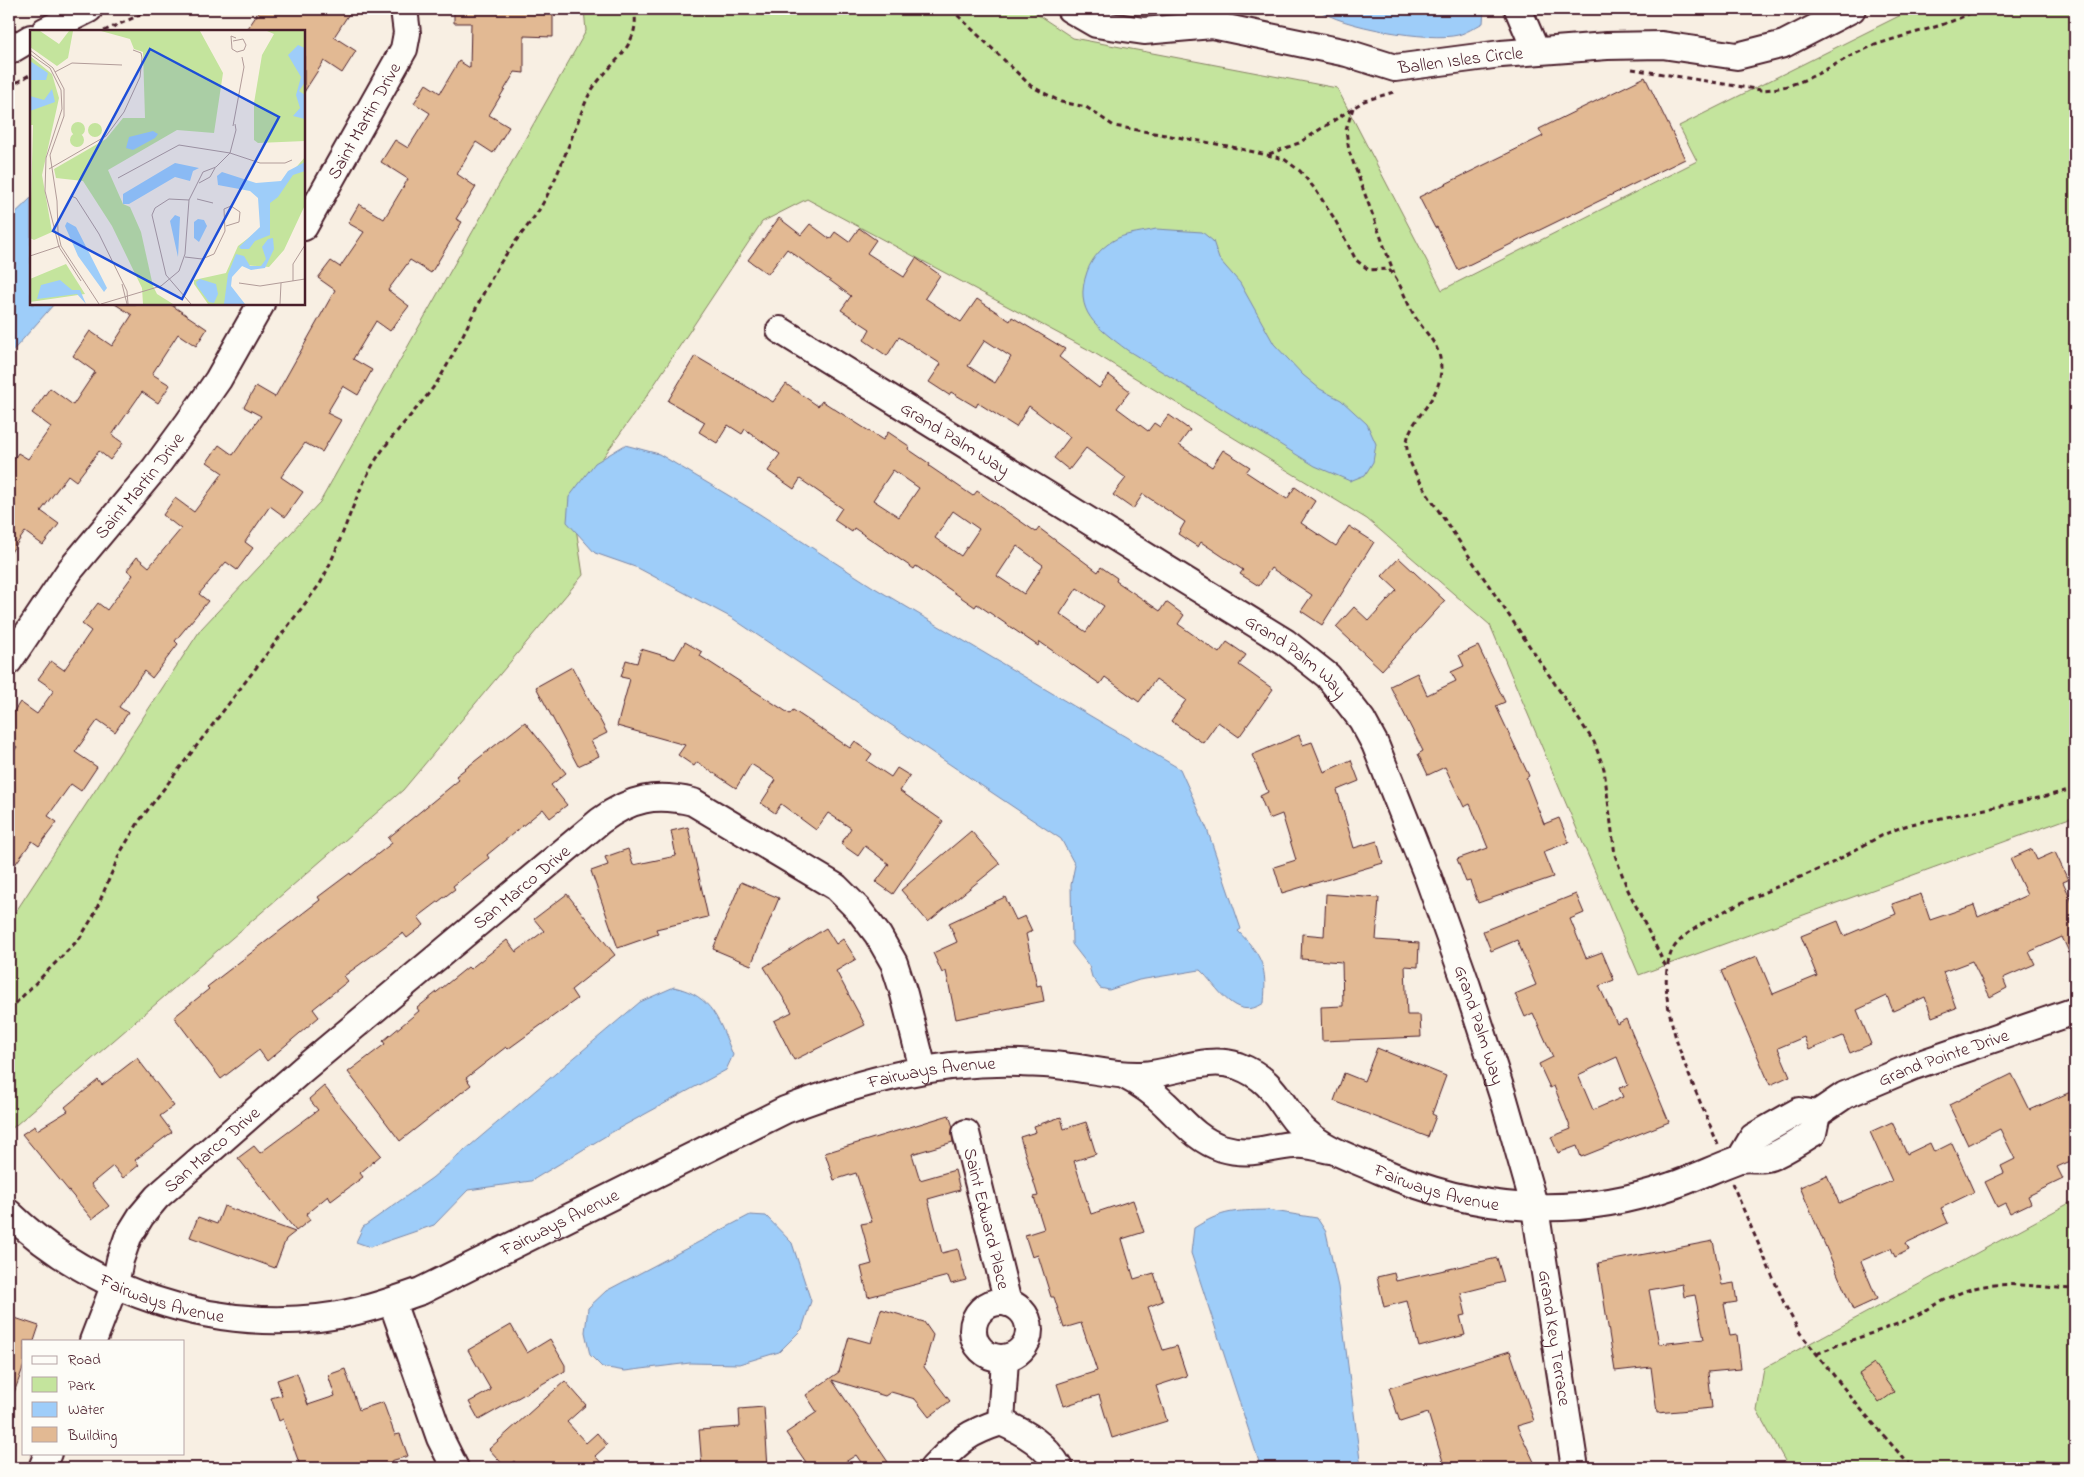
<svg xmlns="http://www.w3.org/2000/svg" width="2084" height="1477" font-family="'Indie Flower',sans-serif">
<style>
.green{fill:#c4e49d;stroke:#878264}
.water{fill:#9ecdf9;stroke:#7c87a7}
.building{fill:#e2b993;stroke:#4a1f2b;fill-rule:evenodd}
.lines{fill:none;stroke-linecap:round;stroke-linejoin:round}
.minor-casing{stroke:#4a1f2b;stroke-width:30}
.path{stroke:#4a1f2b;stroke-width:3;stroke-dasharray:5 4;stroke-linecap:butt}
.minor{stroke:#fdfcf7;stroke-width:26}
.labels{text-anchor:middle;stroke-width:4.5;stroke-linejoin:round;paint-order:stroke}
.street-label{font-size:18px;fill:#4a1f2b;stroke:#fdfcf7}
.inset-road{fill:none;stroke:#b29c99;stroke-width:1}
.view{fill:#1d4ed8;fill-opacity:0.15;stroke:#1d4ed8;stroke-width:2.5}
.inset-edge{fill:none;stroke:#4a1f2b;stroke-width:2.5}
</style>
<rect width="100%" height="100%" fill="#f8efe3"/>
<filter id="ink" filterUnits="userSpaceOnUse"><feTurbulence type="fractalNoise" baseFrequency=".02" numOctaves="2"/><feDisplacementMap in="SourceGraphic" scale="10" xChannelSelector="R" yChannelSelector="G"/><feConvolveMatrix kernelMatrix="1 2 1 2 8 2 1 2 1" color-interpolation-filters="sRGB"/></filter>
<g filter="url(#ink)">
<g class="green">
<path d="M584,9H1029L1073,38L1337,88L1442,290L1697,161L1679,126L1913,9H2075V816L1639,975L1490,625L1367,519L1091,351L807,199L762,222L644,400L572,501L583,575L403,790L9,1131V922L201,629L320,502L586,31Z"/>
<path d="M2075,1200V1468H1789L1757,1411L1764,1368Z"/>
</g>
<g class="water">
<path d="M1318,9H1484L1483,23C1475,27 1466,33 1458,35C1431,42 1339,27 1318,9Z"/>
<path d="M31,198V304H54L9,355V219Z"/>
<path d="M1156,229L1202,232L1213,241L1219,259L1240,283L1274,344L1303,375L1320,389L1341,400L1367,424L1376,444L1373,462L1365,475L1350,481L1315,466L1127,350C1097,327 1073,312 1087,272C1092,257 1104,245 1118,238C1129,233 1144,232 1156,229Z"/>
<path d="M625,445L659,454L758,513L873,587L1180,769L1207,829L1241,929L1238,931C1263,957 1267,967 1264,1003C1234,1023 1217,985 1200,970L1139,980L1109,990L1100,988L1092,977L1089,966L1072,944L1071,885L1075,865L1061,839L732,618L638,568L595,553L567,522L569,497L595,463Z"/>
<path d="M674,987C713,996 719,1021 733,1055L726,1070L614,1131L531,1181L468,1190L434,1225L370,1247L356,1242L363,1227L432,1178L640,1002Z"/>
<path d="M1267,1210L1317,1218L1326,1232L1338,1287L1361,1468H1261L1191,1253L1194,1228C1223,1210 1234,1211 1267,1210Z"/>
<path d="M750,1215L766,1216L792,1243L811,1301L802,1329L779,1352L739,1364L690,1363L625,1371L602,1367L590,1355L585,1332L588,1308L606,1291Z"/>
</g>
<g class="building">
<path d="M261,9H352L334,37L356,51L342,73L324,61L304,92V31H246Z"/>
<path d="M454,9H553V37L524,36V73L515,72L489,115L509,127L493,153L476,142L457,174L476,187L456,219L462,222L431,273L410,260L388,290L409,306L390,331L376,321L353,359L372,370L358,395L343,386L327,413L341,420L322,452L305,443L281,477L303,492L285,517L270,506L245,542L253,548L237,570L226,562L199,594L208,601L175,641L178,644L152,678L144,671L119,707L128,713L115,732L98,720L75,752L97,767L81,791L71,784L48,816L57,822L39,846L32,841L9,873V758L17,747L9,741V719L20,702L37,714L54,690L38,679L51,661L64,670L91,631L82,624L98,603L107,610L133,575L127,570L137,557L149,567L181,529L163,515L175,498L194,512L223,473L207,462L219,445L233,455L261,416L244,407L256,386L275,397L335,290L318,278L331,261L340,267L364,232L348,223L359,204L384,219L408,179L381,162L395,140L408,148L430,113L414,103L426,84L440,93L459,61L470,68L471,23H454Z"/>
<path d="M1645,77L1685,159L1458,270L1437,227L1435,228L1419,197L1543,136L1539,129Z"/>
<path d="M779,218L801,235L810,224L830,239L835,232L849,242L859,228L876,240L867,253L904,277L916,258L940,275L925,298L961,322L977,299L1010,321L1012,317L1065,349L1059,357L1099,388L1109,375L1130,391L1117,408L1148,431L1154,423L1160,427L1169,415L1190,430L1179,445L1212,467L1223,450L1250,467L1246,472L1287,499L1295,487L1315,501L1301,523L1336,546L1349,526L1374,542L1322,625L1301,611L1312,595L1271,568L1259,586L1240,574L1243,570L1201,542L1198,547L1178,534L1185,522L1143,494L1133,509L1113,495L1126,478L1086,448L1069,470L1054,458L1070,437L1029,406L1016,427L978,403L976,407L951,392L949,395L929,382L941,364L899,337L887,356L864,340L870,329L841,310L851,296L787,249L768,274L748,260ZM985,340L1011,357L995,383L968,366Z"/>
<path d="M115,304H170L207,329L196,346L178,334L152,374L170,385L158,403L142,392L112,435L123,443L110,460L99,451L76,481L68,475L41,511L59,524L43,545L25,532L9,555V466L18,453L28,459L51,427L32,413L50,388L73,405L95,372L73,356L90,331L112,346L132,315Z"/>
<path d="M695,356L773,402L786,384L818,406L822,401L883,440L888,432L909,446L908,449L930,464L929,466L973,496L977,491L1036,532L1039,528L1098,572L1101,567L1117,578L1116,581L1160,611L1166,602L1184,615L1178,624L1219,653L1227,642L1246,655L1239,665L1273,689L1239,737L1218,722L1203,743L1171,721L1186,700L1156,679L1139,702L1105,677L1100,684L1040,642L1038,646L977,604L975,607L916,566L914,569L854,528L852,532L834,520L842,508L800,479L794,489L768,471L780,454L745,429L742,434L728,425L717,443L699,432L705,422L668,401ZM893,470L919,488L899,517L873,500ZM953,511L979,529L961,556L935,538ZM1017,546L1043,565L1024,594L997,576ZM1077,588L1104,606L1086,632L1060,614Z"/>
<path d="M1399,558L1445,601L1382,670L1336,627L1354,607L1369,621L1397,590L1382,576Z"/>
<path d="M685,642L702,652L700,656L790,714L793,710L850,748L855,741L872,754L867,761L891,777L897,768L910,776L900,791L943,821L893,894L876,882L889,864L865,846L858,856L841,844L851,828L828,813L816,830L781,804L775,813L761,803L776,780L751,764L736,788L697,762L694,766L678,755L685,745L617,726L630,679L621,677L626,660L637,663L641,649L675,659Z"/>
<path d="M1478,646L1505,702L1496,706L1529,776L1526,778L1544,824L1559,818L1569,842L1543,852L1553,877L1478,903L1470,881L1466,882L1457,859L1488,848L1470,804L1464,807L1445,767L1428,775L1418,754L1423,751L1390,686L1417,673L1427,695L1456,681L1451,672L1464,666L1459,655Z"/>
<path d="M572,667L607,733L591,741L599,756L578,766L536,687Z"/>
<path d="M525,722L566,773L551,785L567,805L550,818L543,809L487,855L489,858L453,886L455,889L418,917L424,925L407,938L403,933L344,976L348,981L313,1009L319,1017L267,1061L259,1050L221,1079L174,1017L209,989L207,987L320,900L318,897L350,873L351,875L392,843L388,838L459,780L456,776Z"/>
<path d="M1299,735L1303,745L1312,742L1324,772L1351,760L1359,781L1337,790L1354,848L1377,841L1383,863L1282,893L1274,867L1296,860L1282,814L1269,819L1260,796L1268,792L1252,755Z"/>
<path d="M688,827L708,917L656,929L658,934L618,948L591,871L608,865L605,857L628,849L633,865L676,856L671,831Z"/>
<path d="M971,831L1000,864L928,922L901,890Z"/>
<path d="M2032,849L2037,860L2055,852L2068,880L2063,882L2075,908V965L2062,937L2029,952L2035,964L2003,978L2007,988L1990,997L1972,961L1943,972L1956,1008L1932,1017L1925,997L1893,1011L1887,996L1857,1010L1871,1044L1850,1053L1843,1036L1809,1050L1804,1037L1778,1048L1790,1076L1770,1085L1721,971L1757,956L1773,994L1817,976L1801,936L1838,921L1844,936L1896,914L1892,904L1921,894L1930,920L1974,905L1978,917L2027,895L2010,859Z"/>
<path d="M741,882L779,898L751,965L713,949Z"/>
<path d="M567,894L615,955L571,990L577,999L508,1049L506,1047L466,1078L471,1085L400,1141L348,1072L385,1044L383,1041L419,1011L417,1008L468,967L470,969L507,940L516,952L544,931L534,919Z"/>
<path d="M1326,894L1379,898L1376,940L1419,943L1418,967L1405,966L1407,1015H1420L1421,1037L1322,1041L1321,1007L1343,1006L1342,962L1301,959L1302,934L1324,936Z"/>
<path d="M1576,894L1584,913L1570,919L1586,958L1602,952L1614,980L1599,986L1617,1024L1626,1019L1669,1122L1581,1157L1577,1146L1558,1153L1551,1137L1571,1129L1554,1086L1550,1088L1539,1064L1553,1057L1533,1013L1525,1017L1515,994L1536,985L1517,940L1491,951L1483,931ZM1617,1057L1628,1085L1619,1088L1623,1097L1593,1110L1578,1075Z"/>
<path d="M1005,897L1016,920L1025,916L1032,931L1026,934L1037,986L1041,985L1044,1001L956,1019L946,971L942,973L933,953L957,942L949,923Z"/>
<path d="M826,928L836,944L843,939L856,959L836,971L865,1025L794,1060L774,1021L792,1012L764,967Z"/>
<path d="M1377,1048L1446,1076L1432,1114L1436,1116L1428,1137L1334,1101L1344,1073L1364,1081Z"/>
<path d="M137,1058L174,1106L160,1116L172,1132L135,1160L139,1165L123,1178L113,1166L91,1184L109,1206L92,1219L22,1134L35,1126L37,1130L68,1111L65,1107L98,1080L102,1085Z"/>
<path d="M2012,1074L2030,1110L2075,1090V1159L2057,1167L2063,1179L2028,1196L2031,1203L2010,1213L2005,1203L1997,1207L1985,1182L2004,1173L2001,1166L2015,1159L2000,1129L1968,1145L1949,1105Z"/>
<path d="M324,1086L381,1155L360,1173L363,1177L331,1201L328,1196L306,1214L310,1220L296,1231L238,1158L254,1146L260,1153L318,1110L309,1099Z"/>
<path d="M949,1115L953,1127V1142L912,1154L920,1180L955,1170L960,1190L928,1199L942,1253L958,1249L966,1280L951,1284L948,1276L868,1297L861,1267L872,1264L861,1224L872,1222L856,1173L834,1180L825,1153Z"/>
<path d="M1061,1117L1064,1129L1086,1122L1096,1154L1074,1161L1091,1214L1133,1200L1144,1232L1122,1239L1134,1279L1154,1273L1163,1301L1148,1307L1163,1350L1177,1346L1187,1376L1156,1386L1167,1421L1112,1438L1099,1395L1064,1406L1057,1384L1097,1371L1081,1323L1064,1328L1054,1297H1051L1038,1255L1032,1257L1025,1235L1044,1229L1034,1197L1038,1196L1020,1137L1036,1132L1034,1126Z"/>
<path d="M1892,1122L1907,1154L1930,1143L1934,1152L1952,1143L1974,1192L1941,1208L1948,1223L1906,1243L1909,1250L1895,1257L1891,1248L1861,1261L1877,1299L1853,1310L1800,1187L1827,1175L1839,1203L1892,1181L1870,1132Z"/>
<path d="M224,1206L295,1232L286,1239L275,1268L190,1237L198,1217L217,1224Z"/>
<path d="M1713,1241L1722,1285L1734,1283L1737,1302L1724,1304L1730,1336L1737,1335L1741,1369L1708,1372L1712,1408L1657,1413L1651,1367L1615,1371L1598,1263ZM1682,1284L1684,1297L1695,1295L1704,1339L1659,1344L1649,1290Z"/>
<path d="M1497,1258L1504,1282L1461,1293L1466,1315L1460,1316L1465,1335L1419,1347L1407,1301L1384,1307L1377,1277L1394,1273L1396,1281Z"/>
<path d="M881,1309L924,1322L933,1335L924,1367L950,1401L929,1417L915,1399L891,1392L885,1396L832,1380L888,1462L879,1468H865L856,1455L836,1468H810L786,1433L817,1412L806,1395L839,1372L849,1337L871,1343Z"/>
<path d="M9,1316L39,1326L34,1341H24V1365L11,1401H9Z"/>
<path d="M511,1325L527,1353L550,1339L565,1365V1371L479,1420L469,1402L491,1390L468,1350Z"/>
<path d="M1510,1351L1534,1421L1517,1426L1535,1464L1525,1468H1445L1428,1413L1400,1422L1389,1388Z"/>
<path d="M1874,1364L1894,1392L1879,1403L1859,1374Z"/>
<path d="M345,1369L359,1410L383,1402L395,1435L400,1434L408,1456L391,1461L393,1468H301L283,1419L279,1421L271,1398L282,1395L277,1380L297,1373L308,1405L335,1396L328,1375Z"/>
<path d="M565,1381L586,1405L567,1422L586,1443L597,1433L607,1445L595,1456L606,1468H521L514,1461L506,1468L489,1449Z"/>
<path d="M764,1407L768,1468H702L699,1430L740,1427L739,1409Z"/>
</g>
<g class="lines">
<defs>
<g id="minor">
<path id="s1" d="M1070,9L1096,24L1144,31L1212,25L1347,53L1395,68L1501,54L1607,46L1662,45L1737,56L1784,44L1852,9"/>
<path d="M1518,9L1536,51"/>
<path d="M45,31L89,9"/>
<path d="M9,51L31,38"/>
<path id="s2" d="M304,227L404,49L407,33L404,9"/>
<path id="s3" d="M780,330L1285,642L1328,676L1362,720L1375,744L1428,877L1467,986L1503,1096L1535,1208L1575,1468"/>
<path id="s4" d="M9,661L70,570L155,468L188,423L218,380L261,304"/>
<path d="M1124,1075C1139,1083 1153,1092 1165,1104C1183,1121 1197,1140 1222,1148C1252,1157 1268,1146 1295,1145C1306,1144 1317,1147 1329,1150"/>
<path id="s5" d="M966,1133L1008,1303"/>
<path id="s6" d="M1740,1159L1753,1137L1799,1111L1817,1114L1845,1095L1914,1066L2075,1011"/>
<path id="s7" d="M9,1213C89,1291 208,1330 318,1318C354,1314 387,1303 421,1291L785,1110C861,1081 939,1060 1021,1063C1037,1064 1054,1064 1070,1067C1094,1070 1117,1076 1141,1075C1174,1074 1206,1055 1238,1066C1281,1082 1281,1114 1312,1137C1331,1152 1359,1161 1381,1171C1474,1212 1574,1220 1671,1186C1693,1179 1715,1168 1737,1160C1747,1156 1760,1161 1770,1157C1784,1152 1799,1141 1813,1133L1817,1114"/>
<circle cx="1001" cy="1330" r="28"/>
<path d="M392,1302L440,1438L455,1468"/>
<path id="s8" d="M93,1341L115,1284L120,1260L128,1237L141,1216L157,1197L302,1070L600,821C631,798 655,793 693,802L836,887L859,910L878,935L894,963L904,994L923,1069"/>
<path d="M1001,1422L1005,1359"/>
<path d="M42,1468L48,1453"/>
<path d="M933,1468C959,1442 964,1434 1001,1422C1026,1433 1046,1445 1059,1468"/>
</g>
</defs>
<use href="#minor" class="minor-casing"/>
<g class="path">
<path d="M951,9L1031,86L1061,102L1086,107L1114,126L1228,146L1284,159L1300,171L1315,189L1334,218L1356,260L1369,270L1388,269C1401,281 1405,300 1414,315C1422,329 1437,342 1440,358C1448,401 1403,419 1407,449C1409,466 1420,480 1428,495L1594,742L1604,769L1615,855L1627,888L1668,971"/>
<path d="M104,31L153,9"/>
<path d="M1632,69L1761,90C1805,88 1832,63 1870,47C1906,33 1945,28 1978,9"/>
<path d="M9,87L31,74"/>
<path d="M1353,108L1346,130L1349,151L1394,273"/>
<path d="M1269,154L1299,143L1364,101L1397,91"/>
<path d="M9,1010L80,938L94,915L120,853L140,820L320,584C340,547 350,507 370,470C388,436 418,411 439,379C460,345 475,307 495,272C507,250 525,231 539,210C560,175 571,136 587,99C601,67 643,50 634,9"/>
<path d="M1718,1145C1699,1095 1651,1006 1671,953C1683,921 1791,882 1824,867C1850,854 1875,837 1902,827C1916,822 1931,821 1946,817C1989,808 2033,801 2075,788"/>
<path d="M1732,1183L1784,1303L1800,1333L1859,1407L1912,1468"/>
<path d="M1817,1354C1848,1339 1882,1332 1913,1317C1935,1306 1955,1292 1979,1287C2011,1281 2044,1288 2075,1289"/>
</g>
<use href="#minor" class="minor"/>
</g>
</g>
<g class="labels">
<g class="street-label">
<text dy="6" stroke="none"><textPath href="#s1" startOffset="401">Ballen Isles Circle</textPath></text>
<text dy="6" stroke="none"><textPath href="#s2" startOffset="122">Saint Martin Drive</textPath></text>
<text dy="6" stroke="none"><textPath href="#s3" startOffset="206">Grand Palm Way</textPath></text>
<text dy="6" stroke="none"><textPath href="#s4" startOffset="219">Saint Martin Drive</textPath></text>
<text dy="6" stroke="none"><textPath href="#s3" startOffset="611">Grand Palm Way</textPath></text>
<text dy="6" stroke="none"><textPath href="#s8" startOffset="638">San Marco Drive</textPath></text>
<text dy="6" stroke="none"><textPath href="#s3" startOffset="1031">Grand Palm Way</textPath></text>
<text dy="6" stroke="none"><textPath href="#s6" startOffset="236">Grand Pointe Drive</textPath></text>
<text dy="6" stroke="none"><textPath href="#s7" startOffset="1002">Fairways Avenue</textPath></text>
<text dy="6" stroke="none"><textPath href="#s8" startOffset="232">San Marco Drive</textPath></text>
<text dy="6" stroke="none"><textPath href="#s7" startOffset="1551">Fairways Avenue</textPath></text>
<text dy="6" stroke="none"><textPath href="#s5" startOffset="88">Saint Edward Place</textPath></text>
<text dy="6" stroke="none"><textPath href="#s7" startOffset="598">Fairways Avenue</textPath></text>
<text dy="6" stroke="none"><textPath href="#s7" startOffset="178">Fairways Avenue</textPath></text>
<text dy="6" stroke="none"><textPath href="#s3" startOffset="1354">Grand Key Terrace</textPath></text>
</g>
</g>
<g transform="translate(30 30)">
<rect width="275" height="275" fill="#f8efe3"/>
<path d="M0,1H10L29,14L39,1H43L38,28L27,36L0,17ZM71,1H170L193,43L184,103L147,100L78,140L93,174L100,177L111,202L123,256L127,264L143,274H113L112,258L82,196L53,151L26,148L24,139L76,109L93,88H115L113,22L104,19L100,9ZM237,1H275V111L228,113L224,110V73L232,25L244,4ZM0,26L22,44L29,68L12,145L22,202L4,210L0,208L3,95H0ZM41 99a7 7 0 1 1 14 0a7 7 0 1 1-14 0ZM58 100a7 7 0 1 1 14 0a7 7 0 1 1-14 0ZM40 110a7 7 0 1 1 14 0a7 7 0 1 1-14 0ZM275,127V175L254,220L239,237L213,235L201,245L198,274H178L164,254V250L196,243L208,216L234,196L239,169ZM36,234L55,264L0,272V249Z" fill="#c4e49d"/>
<path d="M268,15L275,18V52L269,61L275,65V89L263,86L270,78L266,65L271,47L258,25ZM0,31L18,43L16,50H0ZM22,59L25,72L0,81V66L14,70ZM123,101L128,104L125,108L103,120L96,118L99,107ZM275,132V141L263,145L248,167L240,173V205L225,211L219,219H211L209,217L230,197L228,168L220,161L188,155L187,146L192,142L226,153L251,151L258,141ZM145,133L169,138L163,141L160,151L145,147L99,174H93V164ZM145,185L150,187L148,227L140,191ZM168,189L174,190L177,196L169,212L164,208V192ZM37,192L46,197L77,258L74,262L48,226L35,196ZM243,208L244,219L235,238L221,240L212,236L202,247L201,256L215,274H194L198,244L206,224L214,226L220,236H231L236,229L232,217L238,209ZM170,249L186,254L188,264L184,273L179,272L167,256L166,252ZM30,250L42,260H50L56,274L47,264L7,269L11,255Z" fill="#9ecdf9"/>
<path class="inset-road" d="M203,11L213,9L216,15L214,20L207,22L202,19L201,6L206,8M0,20L23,38L34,59V86L20,125L27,171L28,202L31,216L69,274M0,24L20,38L31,60L32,79L16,128L15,161L29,217L51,251M25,42L42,33L92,35M203,96L214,37L212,27M19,139L76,106L94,82L110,47L112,28L111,23L103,20M88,148L149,115L200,123L230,133H255L262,130M169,153L180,147L185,138M41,166L46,168L69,204L97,261L98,274M167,169L183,173M159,170L139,169L125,178L122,185L136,245L161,274M194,179L201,176L210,182L209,192L196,196M0,226L30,216M155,227L172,229L184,224L195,201L194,179M263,251V234L275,215M209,253L230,256L275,249M92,254L97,274M71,274L131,256L149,241L155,224L159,170L173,142L186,137L200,123L206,100L205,94M250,274L251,253"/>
<path class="view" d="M120,19L249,87L152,269L23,201Z"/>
<rect width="275" height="275" class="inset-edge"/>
</g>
<rect width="2084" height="1477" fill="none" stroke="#fdfcf7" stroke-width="30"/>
<rect x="15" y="15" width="2054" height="1447" fill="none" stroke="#4a1f2b" stroke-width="2" filter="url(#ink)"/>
<rect x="22" y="1340" width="162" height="115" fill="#fdfcf7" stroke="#b5a4a5"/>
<rect x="32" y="1356" width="25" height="8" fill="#fdfcf7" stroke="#b5a4a5"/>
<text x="68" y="1364" font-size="15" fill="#4a1f2b">Road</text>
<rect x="32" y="1377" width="25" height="15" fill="#c4e49d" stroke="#b5a4a5"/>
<text x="68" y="1390" font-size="15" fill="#4a1f2b">Park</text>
<rect x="32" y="1402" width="25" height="15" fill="#9ecdf9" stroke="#b5a4a5"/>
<text x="68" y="1414" font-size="15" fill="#4a1f2b">Water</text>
<rect x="32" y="1427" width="25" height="15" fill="#e2b993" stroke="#b5a4a5"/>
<text x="68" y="1440" font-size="15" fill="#4a1f2b">Building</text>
</svg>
